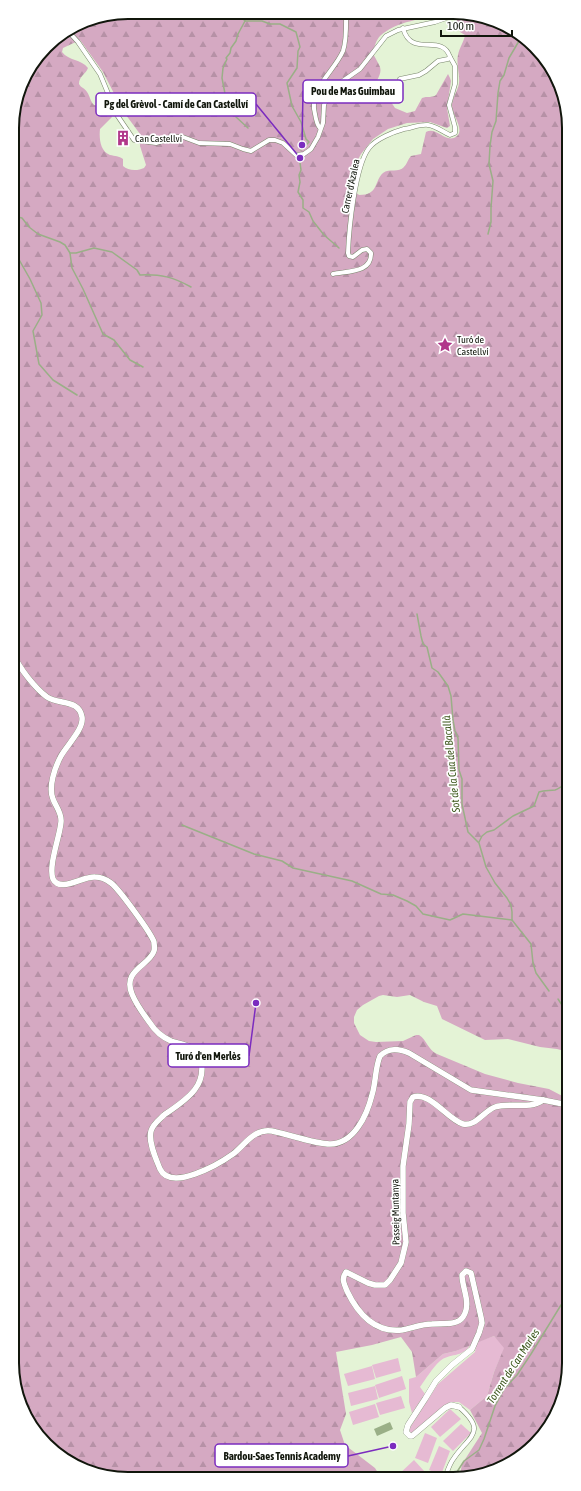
<svg xmlns="http://www.w3.org/2000/svg" width="581" height="1491" font-family="'Asap Condensed',sans-serif">
<style>
.green{fill:#e6bad3}
.forest{fill:url(#forest-firs);fill-rule:evenodd}
.water{fill:#9aaf87}
.lines{fill:none;stroke-linecap:round;stroke-linejoin:round}
.stream{stroke:#9aaf87;stroke-width:1.5}
.street-casing{stroke:#79866c;stroke-width:5}
.secondary-casing{stroke:#79866c;stroke-width:6}
.street{stroke:#fff;stroke-width:4}
.secondary{stroke:#fff;stroke-width:5.5}
.labels{text-anchor:middle;stroke-width:3.5;stroke-linejoin:round;paint-order:stroke}
.poi-label{font-size:10px;fill:#11160c;stroke:#fff;text-anchor:start}
.street-label{font-size:10px;fill:#11160c;stroke:#fff}
.water-label{font-size:11px;font-style:italic;fill:#3c571b;stroke:#fff}
.rim{fill:none;stroke:#11160c;stroke-width:2}
.leader{fill:none;stroke:#7b2cbf;stroke-width:1.5}
.callout-dot{fill:#7b2cbf;stroke:#fff;stroke-width:1.5}
.callout{fill:#fff;stroke:#7b2cbf;stroke-width:1.5}
.callout-label{font-size:11px;text-anchor:middle;font-weight:bold;fill:#11160c}
</style>
<defs>
<pattern id="forest-firs" width="22" height="20" patternUnits="userSpaceOnUse"><rect width="22" height="20" fill="#d5a9c2"/><path d="M5 1l3.5 6h-7zM16 11l3.5 6h-7z" fill="#b691a6"/></pattern>
</defs>
<rect width="100%" height="100%" fill="#e4f3d6"/>
<g class="green">
<path d="M494,1336L505,1347L494,1372L487,1396L470,1410L459,1402H451L415,1432L411,1434L409,1429L438,1384L475,1352L477,1342Z"/>
<path d="M470,1345C463,1358 449,1353 440,1361C432,1368 426,1379 420,1387L425,1394L412,1413L409,1402V1379L416,1377L443,1354L456,1351Z"/>
<path d="M398,1358L401,1371L376,1378L372,1365Z"/>
<path d="M372,1366L375,1379L348,1386L344,1374Z"/>
<path d="M402,1376L406,1389L379,1398L375,1385Z"/>
<path d="M375,1386L378,1399L351,1406L348,1393Z"/>
<path d="M401,1396L405,1408L380,1415L376,1403Z"/>
<path d="M375,1404L379,1417L353,1425L349,1412Z"/>
<path d="M450,1409L461,1419L440,1437L431,1427Z"/>
<path d="M461,1424L471,1433L453,1451L443,1441Z"/>
<path d="M425,1433L437,1438L428,1463L415,1458Z"/>
<path d="M439,1446L450,1451L441,1475L429,1470Z"/>
<path d="M414,1460L425,1472L421,1475L397,1476Z"/>
</g>
<path class="forest" d="M128,12L476,14L530,41L565,98L568,1052L557,1049L540,1047L508,1039L485,1040L442,1019L437,1006L424,1002L410,995L397,997L383,995L379,996L363,1005L357,1010L354,1017V1023L360,1035L369,1041L376,1042L403,1041L416,1035H419C427,1040 428,1050 437,1054L485,1074L518,1083L549,1089L568,1099L569,1371L545,1434L517,1460L483,1475H460L462,1464L482,1433L470,1410L487,1396L494,1372L504,1348L494,1336L456,1351L443,1354L416,1377L412,1352L401,1337L372,1345L336,1352L346,1414L340,1430L345,1445L375,1468L380,1476L105,1477L46,1445L16,1393L12,120L24,76L51,41L84,21ZM445,16L456,17L460,32L465,35C464,42 459,48 458,55C456,64 460,74 459,83C458,90 453,97 452,104C451,114 465,129 457,136C446,145 437,126 426,132L421,154L411,156C408,159 407,164 404,167C399,173 389,168 383,173C374,181 379,195 359,195L351,188L352,171L361,154L373,139L388,129L407,123L430,122L447,128L450,126L447,108L451,81L450,78L448,74L436,95C432,98 427,96 422,98L415,111L407,113L395,108L391,102L382,95L375,94C371,83 383,77 380,67C379,64 375,58 373,53C374,48 376,40 380,36C395,22 425,17 445,16ZM80,40L103,72L123,111L140,134V146L146,165L144,168C138,171 128,171 123,166V159C119,156 115,156 110,155C100,151 99,138 100,129L112,117L106,107L94,105C90,101 90,96 87,92C85,88 81,88 79,84C79,76 86,74 88,68C81,59 69,61 62,52L63,48Z"/>
<path class="water" d="M390,1422L393,1429L377,1436L374,1429Z"/>
<g class="lines">
<g class="stream">
<path d="M238,13L245,21"/>
<path d="M245,21H262L270,24H280L296,32L300,47L298,51L297,68L287,83L292,106L301,122L306,139L309,142L301,150"/>
<path d="M245,21L238,34L236,41L231,48L230,53L226,58L227,59L223,68L222,78L226,99L232,107L236,117L248,128"/>
<path d="M300,163L301,170L299,175L300,182L298,192L303,200V208L309,212L313,221L324,235L339,248"/>
<path d="M13,216L22,218L29,227L38,234L60,242L65,245L70,253L72,268L83,289L103,334L114,340L130,360L143,367"/>
<path d="M488,234L491,222V208L493,181L489,164L490,146L492,132L496,121L498,93L500,81L504,75L509,58L519,41L523,38"/>
<path d="M13,249L30,279L41,303L42,315L33,331L39,364L53,380L77,395"/>
<path d="M70,253H76L94,248L112,252L137,270L140,275C161,274 173,277 191,287"/>
<path d="M417,614L421,636L423,644L427,647L432,668L438,672L448,686L451,696L453,720L455,731L458,738L459,770L462,779V804L468,832L479,843L486,867L495,883L507,898L511,905L512,912V920L531,944L533,963L536,973L549,991"/>
<path d="M182,825L254,854L282,861L293,868L352,881L381,894L393,895L407,901L416,906L423,914L450,920L463,914L512,920"/>
<path d="M479,842L482,836L487,832L494,830L513,816L534,806L539,792C545,790 549,791 555,790C559,789 562,785 567,784"/>
<path d="M558,999L562,1005L568,1009"/>
<path d="M455,1475L464,1461L479,1450L484,1439L495,1406L504,1389L517,1375L531,1354L561,1305"/>
</g>
<defs>
<g id="street">
<path d="M68,31L78,42L100,74L117,115L134,140L156,143L175,137H183L199,143L230,144L243,149L251,151L269,140H275L283,143L296,155L304,154L311,149L318,137L323,123L324,105L328,95L334,87L360,69L386,36L398,30L435,22L458,14"/>
<path d="M400,79L419,75L426,71L438,61L448,59L450,57C442,32 411,59 403,28"/>
<path d="M320,128C317,125 316,120 315,114C308,89 334,72 343,51C347,39 346,25 346,13"/>
<path d="M333,274C347,271 372,273 371,253L367,249L362,250L353,257L349,256L348,253C349,229 355,166 369,148C376,139 393,132 404,129C411,128 421,124 428,125C436,126 443,132 450,135L455,133V127L449,105L455,84V66L450,57"/>
<path d="M446,1475C448,1469 450,1463 454,1458C469,1436 488,1432 459,1407"/>
</g>
<g id="secondary">
<path d="M14,655C19,668 36,689 47,697C59,705 79,699 82,717C84,729 67,745 61,756C55,767 48,787 53,799C56,807 62,813 61,822C60,836 48,866 53,879C60,893 83,876 95,877C100,877 107,880 111,883C119,889 151,933 154,942C154,945 155,948 154,951C149,966 122,970 132,994C136,1004 144,1015 150,1023C155,1031 162,1037 171,1041C182,1045 194,1045 200,1056C209,1086 186,1100 164,1115C159,1120 153,1124 151,1131C148,1142 156,1159 160,1169C171,1192 219,1164 233,1154C241,1148 247,1139 256,1134C263,1130 269,1130 276,1132C290,1135 316,1144 330,1144C354,1144 367,1115 372,1095C376,1082 375,1068 380,1056C389,1047 399,1049 409,1053L471,1090L543,1100L568,1105"/>
<path d="M459,1407L451,1405L445,1408L412,1436H410L406,1432L408,1425L425,1399L436,1381L452,1365L472,1349L479,1333L482,1323L481,1317L471,1273L466,1271L462,1275C462,1289 472,1303 463,1317C457,1326 441,1323 432,1324C422,1324 412,1328 402,1330C375,1333 358,1314 347,1291C344,1283 341,1279 346,1272L368,1283L375,1285H385L390,1280L401,1263L406,1242L403,1213V1166L409,1124L410,1102L413,1097C430,1091 448,1120 463,1124C475,1127 484,1111 495,1107C510,1102 530,1110 543,1100"/>
</g>
</defs>
<use href="#street" class="street-casing"/>
<use href="#secondary" class="secondary-casing"/>
<use href="#street" class="street"/>
<use href="#secondary" class="secondary"/>
</g>
<defs>
<symbol id="building-bare" viewBox="-9 -9 18 18"><path d="M-4-6H4V6H1V3H-1V6H-4ZM-2.5-4.3h1.7v1.8h-1.7ZM.8-4.3h1.7v1.8H.8ZM-2.5-1h1.7V.8h-1.7ZM.8-1h1.7V.8H.8Z" fill="#b1378a" stroke="#fff" stroke-width="2.5" paint-order="stroke"/></symbol>
<symbol id="sight-bare" viewBox="-9 -9 18 18"><path d="M0-6L1.8-2.2L6-1.7L2.9 1.2L3.7 5.4L0 3.3L-3.7 5.4L-2.9 1.2L-6-1.7L-1.8-2.2Z" fill="#b1378a" stroke="#fff" stroke-width="2.5" paint-order="stroke"/></symbol>
</defs>
<g fill-rule="evenodd">
<use href="#building-bare" x="112" y="127" width="22" height="22"/>
<use href="#sight-bare" x="434" y="334" width="22" height="22"/>
</g>
<g class="labels">
<g class="poi-label">
<text x="135" y="142">Can Castellví</text>
<text x="457" y="343">Turó de<tspan x="457" dy="12">Castellví</tspan></text>
</g>
<g class="street-label">
<text transform="translate(350 186) rotate(-78)" y="4">Carrer d'Azalea</text>
<text transform="translate(395 1212) rotate(-91)" y="4">Passeig Muntanya</text>
</g>
<g class="water-label">
<text transform="translate(451 764) rotate(-96)" y="4">Sot de la Cua del Bacallà</text>
<text transform="translate(513 1366) rotate(-57)" y="4">Torrent de Can Marles</text>
</g>
</g>
<path d="M0 0H581V1491H0ZM128 19H453A109 109 0 0 1 562 128V1363A109 109 0 0 1 453 1472H128A109 109 0 0 1 19 1363V128A109 109 0 0 1 128 19Z" fill="#fff" fill-rule="evenodd"/>
<path class="rim" d="M128 19H453A109 109 0 0 1 562 128V1363A109 109 0 0 1 453 1472H128A109 109 0 0 1 19 1363V128A109 109 0 0 1 128 19Z"/>
<path class="leader" d="M302 145L303 91M300 158L256 104M256 1003L249 1056M393 1446L348 1456"/>
<g class="callout-dot">
<circle cx="302" cy="145" r="4"/>
<circle cx="300" cy="158" r="4"/>
<circle cx="256" cy="1003" r="4"/>
<circle cx="393" cy="1446" r="4"/>
</g>
<g class="callout">
<rect x="303" y="80" width="100" height="23" rx="4"/>
<rect x="96" y="93" width="160" height="23" rx="4"/>
<rect x="168" y="1044" width="81" height="23" rx="4"/>
<rect x="215" y="1444" width="133" height="23" rx="4"/>
</g>
<g class="callout-label">
<text x="353" y="95">Pou de Mas Guimbau</text>
<text x="176" y="108">Pg del Grèvol - Camí de Can Castellví</text>
<text x="208" y="1060">Turó d'en Merlès</text>
<text x="282" y="1460">Bardou-Saes Tennis Academy</text>
</g>
<path d="M441 30v6h71v-6" fill="none" stroke="#11160c" stroke-width="2"/>
<text x="447" y="30" font-size="12" fill="#11160c" stroke="#ffffff" stroke-width="3" paint-order="stroke">100 m</text>
</svg>
